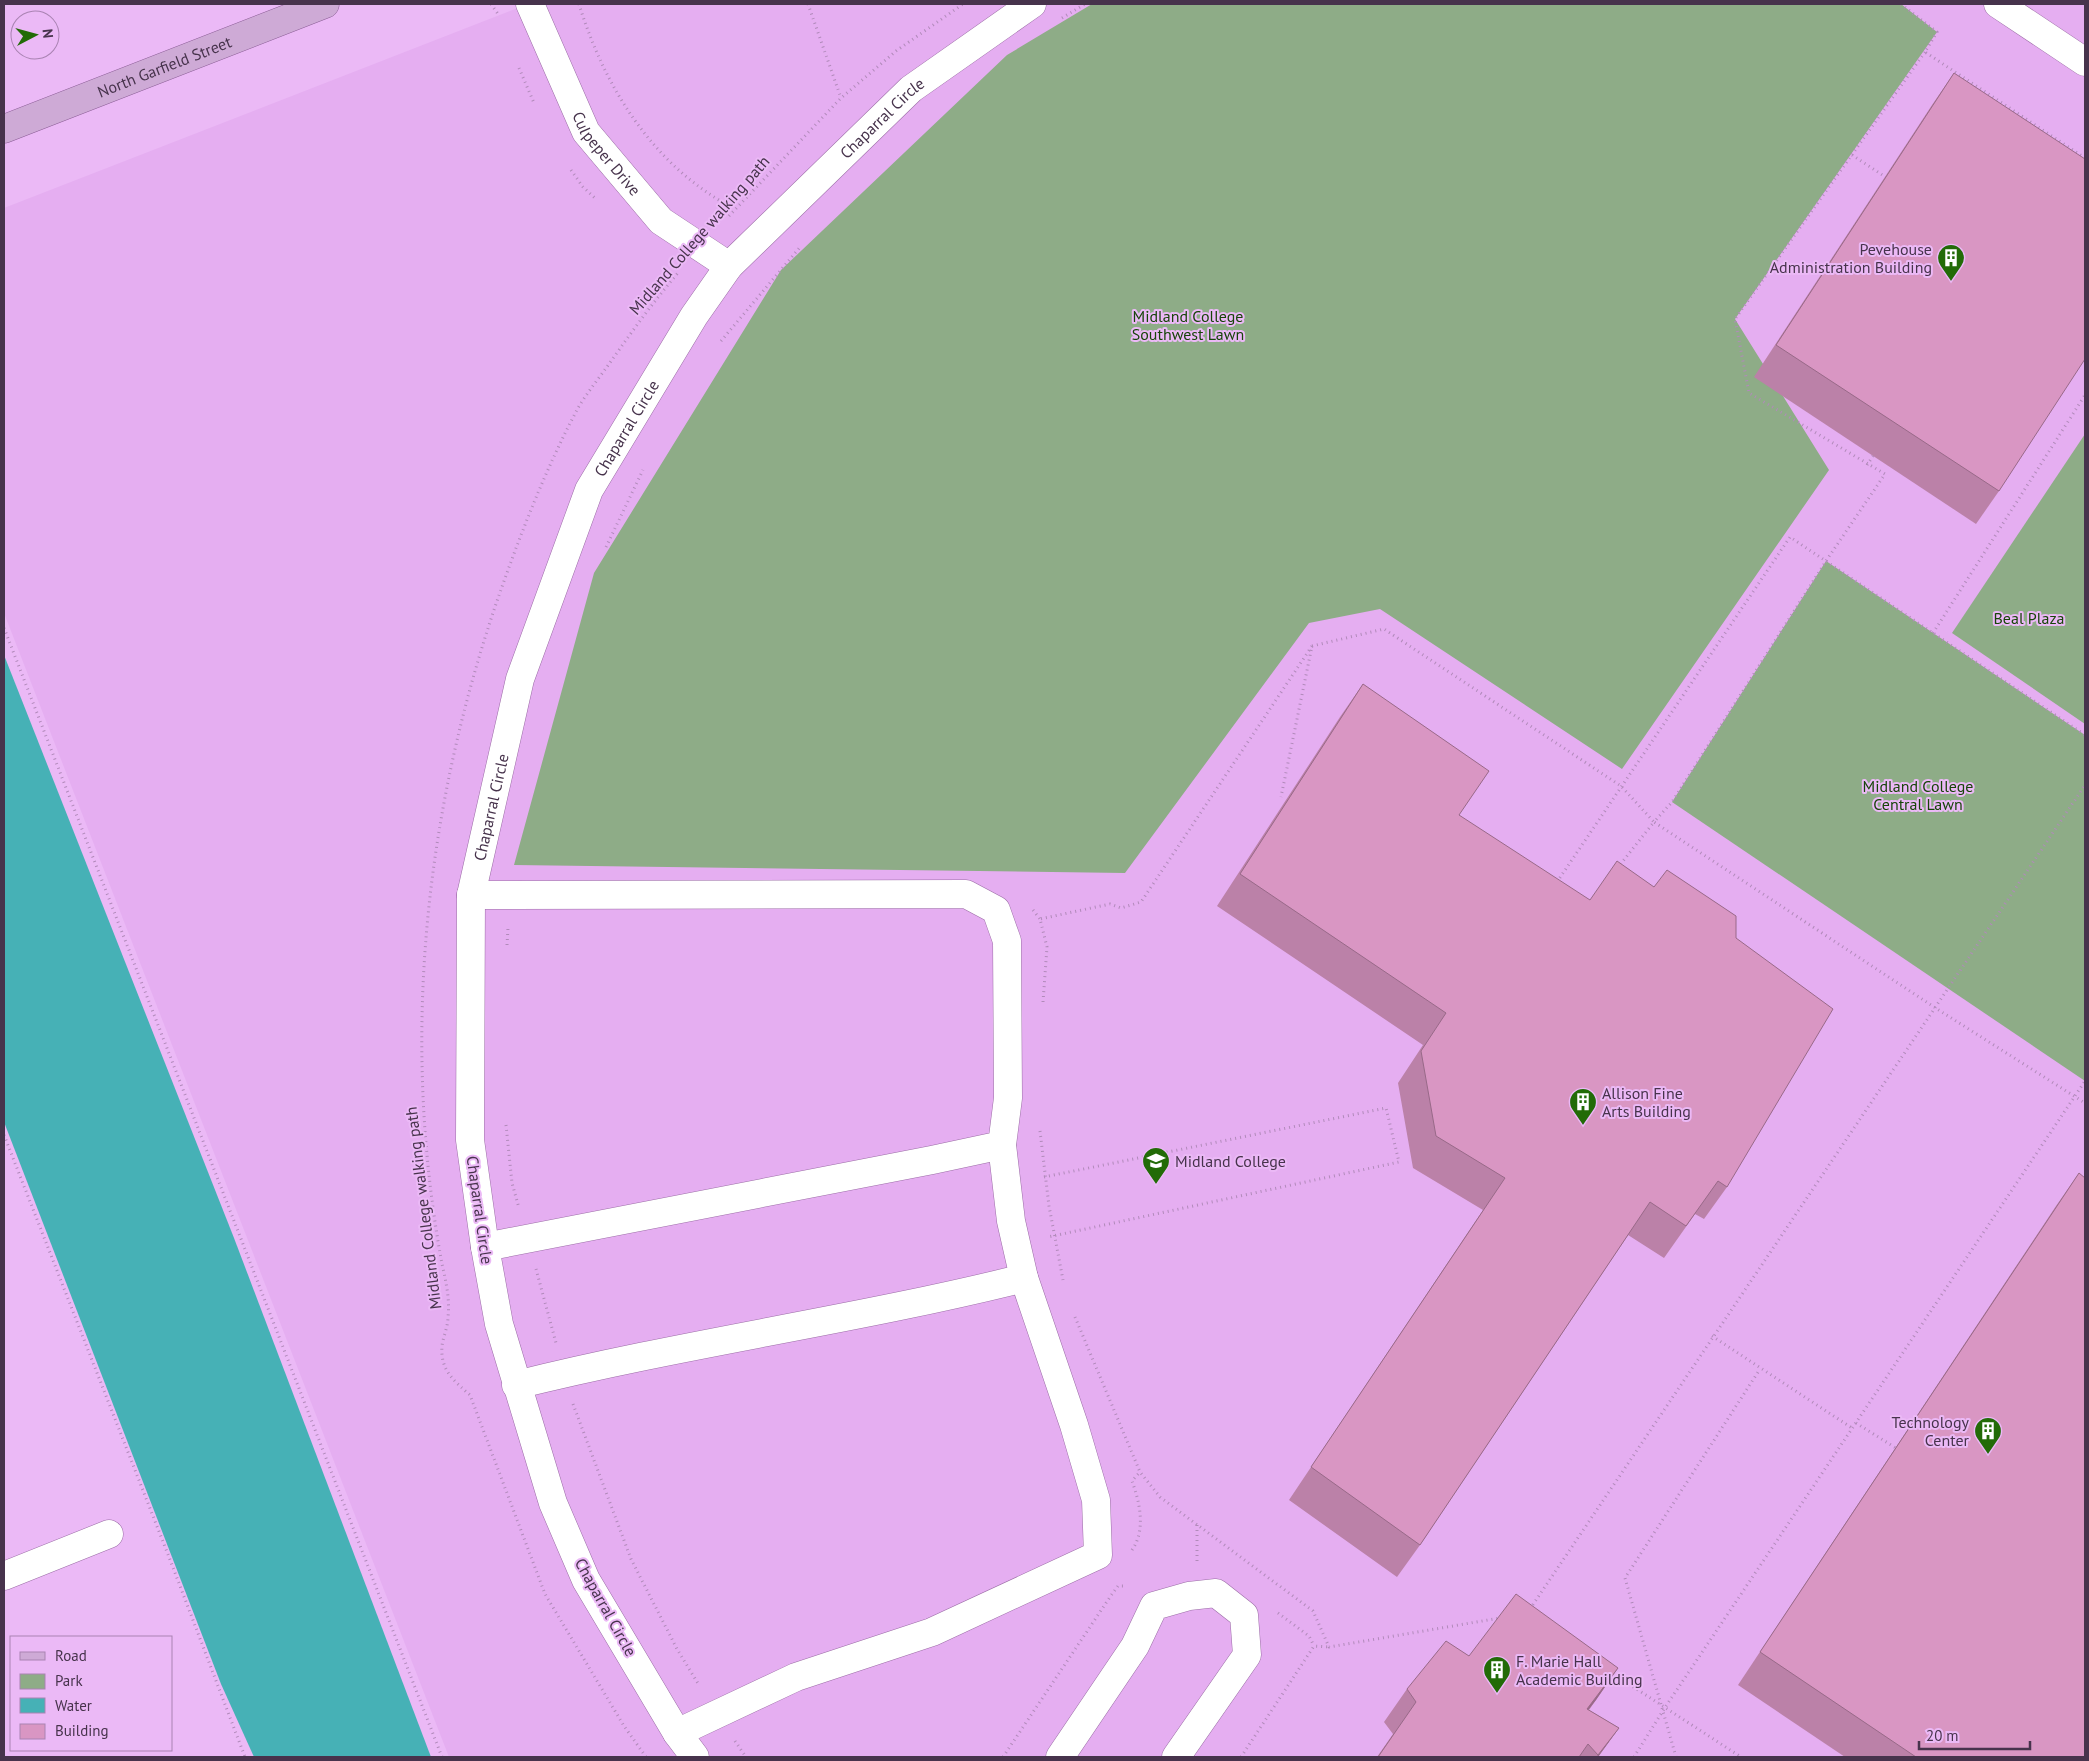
<svg xmlns="http://www.w3.org/2000/svg" width="2089" height="1761" font-family="'PT Sans',sans-serif">
<style>
.built{fill:#e5aef1}
.green{fill:#8eac87}
.water{fill:#46b1b6}
.lines{fill:none;stroke-linecap:round;stroke-linejoin:round}
.minor-casing{stroke:#9b6da6;stroke-width:29}
.major-casing{stroke:#895c94;stroke-width:29}
.path{stroke:#b18aba;stroke-width:3;stroke-dasharray:1 4;stroke-linecap:butt}
.minor{stroke:#fff;stroke-width:28}
.major{stroke:#ceaad6;stroke-width:28}
.wall{fill:#bb81a8}
.shaded-wall{fill:#986988}
.building{fill:#d996c3;stroke:#986988}
.labels{text-anchor:middle;stroke-width:4;stroke-linejoin:round;paint-order:stroke}
.street-label{font-size:16px;fill:#47334c;stroke:#ebb9f6}
.poi-label{font-size:16px;fill:#47334c;stroke:#ebb9f6;text-anchor:start}
.park-label{font-size:16px;fill:#164508;stroke:#ebb9f6}
</style>
<rect width="100%" height="100%" fill="#ebb9f6"/>
<path class="built" d="M528,4H2085V1757H449L4,613V208Z"/>
<g class="green">
<path d="M1092,4H1901L1937,32L1735,319L1829,470L1622,769L1380,609L1309,623L1125,873L514,865L594,573L781,270L1007,55Z"/>
<path d="M2085,434V724L1952,633Z"/>
<path d="M1826,561L2085,735V1081L1672,802Z"/>
</g>
<path class="water" d="M4,655L234,1238L431,1757H254L221,1684L4,1122Z"/>
<g class="lines">
<defs>
<g id="minor">
<path id="s1" d="M530,4L586,132L661,221L729,266"/>
<path d="M1998,4L2085,62"/>
<path d="M471,895L966,894L996,910L1007,941L1008,1098L1002,1145L932,1160L485,1247"/>
<path d="M1002,1145L1011,1221L1024,1278"/>
<path d="M516,1385C684,1343 856,1320 1024,1278L1074,1425L1096,1500L1098,1555L932,1632L796,1677L677,1733"/>
<path d="M4,1576L109,1534"/>
<path id="s2" d="M695,1757L677,1733L586,1580L553,1503L499,1324L485,1247L470,1140L471,895L520,679L589,490L694,316L729,266L911,89L1032,4"/>
<path d="M1060,1757L1135,1646L1154,1606L1189,1596L1216,1593L1244,1615L1247,1655L1176,1757"/>
</g>
<g id="major">
<path id="s3" d="M4,129L325,4"/>
</g>
</defs>
<use href="#minor" class="minor-casing"/>
<use href="#major" class="major-casing"/>
<g class="path">
<path d="M491,4L498,14"/>
<path d="M579,4C605,89 655,168 735,209"/>
<path d="M808,4L841,98"/>
<path d="M1901,4L1937,32L1925,52L2085,158"/>
<path d="M1062,18L1085,4"/>
<path d="M1925,52L1735,319L1749,393L1885,474L1826,561L1672,802L1654,822L1934,1007L2085,1103"/>
<path d="M519,68L534,103"/>
<path d="M1852,155L1887,178"/>
<path d="M571,170L583,187L596,199"/>
<path d="M729,216L841,98L896,51L963,4"/>
<path d="M721,341L801,246"/>
<path d="M1867,465L1875,453"/>
<path d="M606,547L643,470"/>
<path d="M4,628L442,1757"/>
<path d="M1933,633L2085,395"/>
<path d="M1312,646L1384,629L1621,786L1654,822L1619,866"/>
<path d="M1557,882L1790,537L2085,735"/>
<path d="M1033,910L1040,919"/>
<path d="M507,945L508,928"/>
<path d="M1043,1002L1047,947L1040,919L1110,904L1121,908L1141,902L1312,646L1281,797"/>
<path d="M506,1125L512,1183L519,1208"/>
<path d="M1040,1131L1049,1206L1063,1280"/>
<path d="M4,1135L169,1557L245,1757"/>
<path d="M1044,1177L1386,1108L1399,1162L1048,1237"/>
<path d="M536,1269L556,1343"/>
<path d="M1075,1317L1140,1472L1160,1497L1313,1611L1329,1647L1500,1618"/>
<path d="M1712,1336L1852,1428"/>
<path d="M573,1404L631,1559L677,1649L699,1685"/>
<path d="M1856,1423L1899,1450"/>
<path d="M1197,1525V1561"/>
<path d="M1132,1550C1146,1530 1140,1503 1132,1481L1140,1472"/>
<path d="M1530,1609L2085,785"/>
<path d="M1278,1613L1309,1636L1314,1646"/>
<path d="M1612,1673L1741,1757"/>
<path d="M735,1741L746,1757"/>
<path d="M646,1757L624,1726L545,1594L470,1395C454,1381 440,1370 442,1346C443,1337 448,1327 448,1317C450,1299 446,1282 442,1264C401,1041 424,815 497,601C520,535 545,470 578,408C587,393 599,378 609,364C631,333 653,302 678,273"/>
<path d="M1003,1757L1110,1597L1118,1586H1126"/>
<path d="M1241,1757L1314,1646L1329,1647"/>
<path d="M1634,1757L1664,1709L2085,1081"/>
<path d="M1676,1757L1625,1578L1760,1369"/>
</g>
<use href="#minor" class="minor"/>
<use href="#major" class="major"/>
</g>
<g class="wall">
<path d="M1954,73L1999,491L1976,524L1754,377L1932,105Z"/>
<path d="M1363,684L1459,815L1727,1187L1704,1219L1695,1214L1664,1258L1628,1235L1420,1545L1397,1577L1289,1500L1483,1210L1413,1168L1398,1083L1423,1045L1217,906L1340,717Z"/>
<path d="M2079,1173L2085,1757H1845L1738,1685L2056,1206Z"/>
<path d="M1469,1656L1618,1668L1589,1710L1619,1728L1598,1757H1377L1393,1734L1384,1722L1407,1689Z"/>
</g>
<g class="shaded-wall">
<path d="M1618,1668L1596,1700L1564,1741L1587,1709Z"/>
<path d="M1619,1728L1598,1757H1596L1598,1755Z"/>
</g>
<g class="building">
<path d="M1954,73L2085,159V359L1999,491L1776,345Z"/>
<path d="M1363,684L1489,771L1459,815L1590,900L1617,861L1654,887L1667,870L1736,916V938L1833,1009L1727,1187L1718,1181L1686,1226L1650,1202L1420,1545L1311,1467L1505,1178L1436,1136L1421,1051L1446,1013L1240,874Z"/>
<path d="M2079,1173L2085,1178V1757H1916L1760,1652Z"/>
<path d="M1516,1594L1618,1668L1587,1709L1619,1728L1598,1755L1588,1744L1579,1757H1378L1416,1702L1407,1689L1446,1641L1469,1656Z"/>
</g>
<defs>
<symbol id="building-pin" viewBox="-11 -11 22 30"><path d="M0 17L-7.5 6A9.5 9.5 0 1 1 7.5 6Z" fill="#226b07" stroke="#ebb9f6"/><path d="M-4-6H4V6H1V3H-1V6H-4ZM-2.5-4.3h1.7v1.8h-1.7ZM.8-4.3h1.7v1.8H.8ZM-2.5-1h1.7V.8h-1.7ZM.8-1h1.7V.8H.8Z" fill="#fff"/></symbol>
<symbol id="university-pin" viewBox="-11 -11 22 30"><path d="M0 17L-7.5 6A9.5 9.5 0 1 1 7.5 6Z" fill="#226b07" stroke="#ebb9f6"/><path d="M0-5L7-2L0 1L-7-2ZM-4 1L0 2.5L4 1V4Q0 6-4 4Z" fill="#fff"/></symbol>
</defs>
<g fill-rule="evenodd">
<use href="#building-pin" x="1935" y="242" width="32" height="43"/>
<use href="#building-pin" x="1567" y="1086" width="32" height="43"/>
<use href="#university-pin" x="1140" y="1145" width="32" height="43"/>
<use href="#building-pin" x="1972" y="1415" width="32" height="43"/>
<use href="#building-pin" x="1481" y="1654" width="32" height="43"/>
</g>
<g class="labels">
<g class="street-label">
<text dy="6" stroke="none"><textPath href="#s3" startOffset="172">North Garfield Street</textPath></text>
<text dy="6" stroke="none"><textPath href="#s2" startOffset="1810">Chaparral Circle</textPath></text>
<text dy="6" stroke="none"><textPath href="#s1" startOffset="169">Culpeper Drive</textPath></text>
<text transform="translate(699 235) rotate(-49)" y="6">Midland College walking path</text>
<text dy="6" stroke="none"><textPath href="#s2" startOffset="1405">Chaparral Circle</textPath></text>
<text dy="6" stroke="none"><textPath href="#s2" startOffset="1000">Chaparral Circle</textPath></text>
<text transform="translate(423 1208) rotate(-97)" y="6">Midland College walking path</text>
<text transform="translate(480 1210) rotate(82)" y="6">Chaparral Circle</text>
<text transform="translate(606 1607) rotate(61)" y="6">Chaparral Circle</text>
</g>
<g class="poi-label">
<text x="1932" y="255" text-anchor="end">Pevehouse<tspan x="1932" dy="18">Administration Building</tspan></text>
<text x="1602" y="1099">Allison Fine<tspan x="1602" dy="18">Arts Building</tspan></text>
<text x="1175" y="1167">Midland College</text>
<text x="1969" y="1428" text-anchor="end">Technology<tspan x="1969" dy="18">Center</tspan></text>
<text x="1516" y="1667">F. Marie Hall<tspan x="1516" dy="18">Academic Building</tspan></text>
</g>
<g class="park-label">
<text x="1188" y="322">Midland College<tspan x="1188" dy="18">Southwest Lawn</tspan></text>
<text x="2029" y="624">Beal Plaza</text>
<text x="1918" y="792">Midland College<tspan x="1918" dy="18">Central Lawn</tspan></text>
</g>
</g>
<rect width="2089" height="1761" fill="none" stroke="#47334c" stroke-width="10"/>
<rect x="10" y="1636" width="162" height="115" fill="#ebb9f6" stroke="#a983b2"/>
<rect x="20" y="1652" width="25" height="8" fill="#ceaad6" stroke="#a983b2"/>
<text x="55" y="1661" font-size="15" fill="#47334c">Road</text>
<rect x="20" y="1674" width="25" height="15" fill="#8eac87" stroke="#a983b2"/>
<text x="55" y="1686" font-size="15" fill="#47334c">Park</text>
<rect x="20" y="1698" width="25" height="15" fill="#46b1b6" stroke="#a983b2"/>
<text x="55" y="1711" font-size="15" fill="#47334c">Water</text>
<rect x="20" y="1724" width="25" height="15" fill="#d996c3" stroke="#a983b2"/>
<text x="55" y="1736" font-size="15" fill="#47334c">Building</text>
<g transform="translate(35 35) rotate(84)"><circle r="24" fill="#ebb9f6" stroke="#a983b2"/>
<path d="M0-4L9 19L0 12L-9 19Z" fill="#226b07"/>
<text y="-8" font-size="14" font-weight="bold" text-anchor="middle" fill="#47334c">N</text>
</g>
<path d="M1919 1741v8h111v-8" fill="none" stroke="#47334c" stroke-width="2.5"/>
<text x="1926" y="1741" font-size="15" fill="#47334c" stroke="#ebb9f6" stroke-width="4" paint-order="stroke">20 m</text>
</svg>
